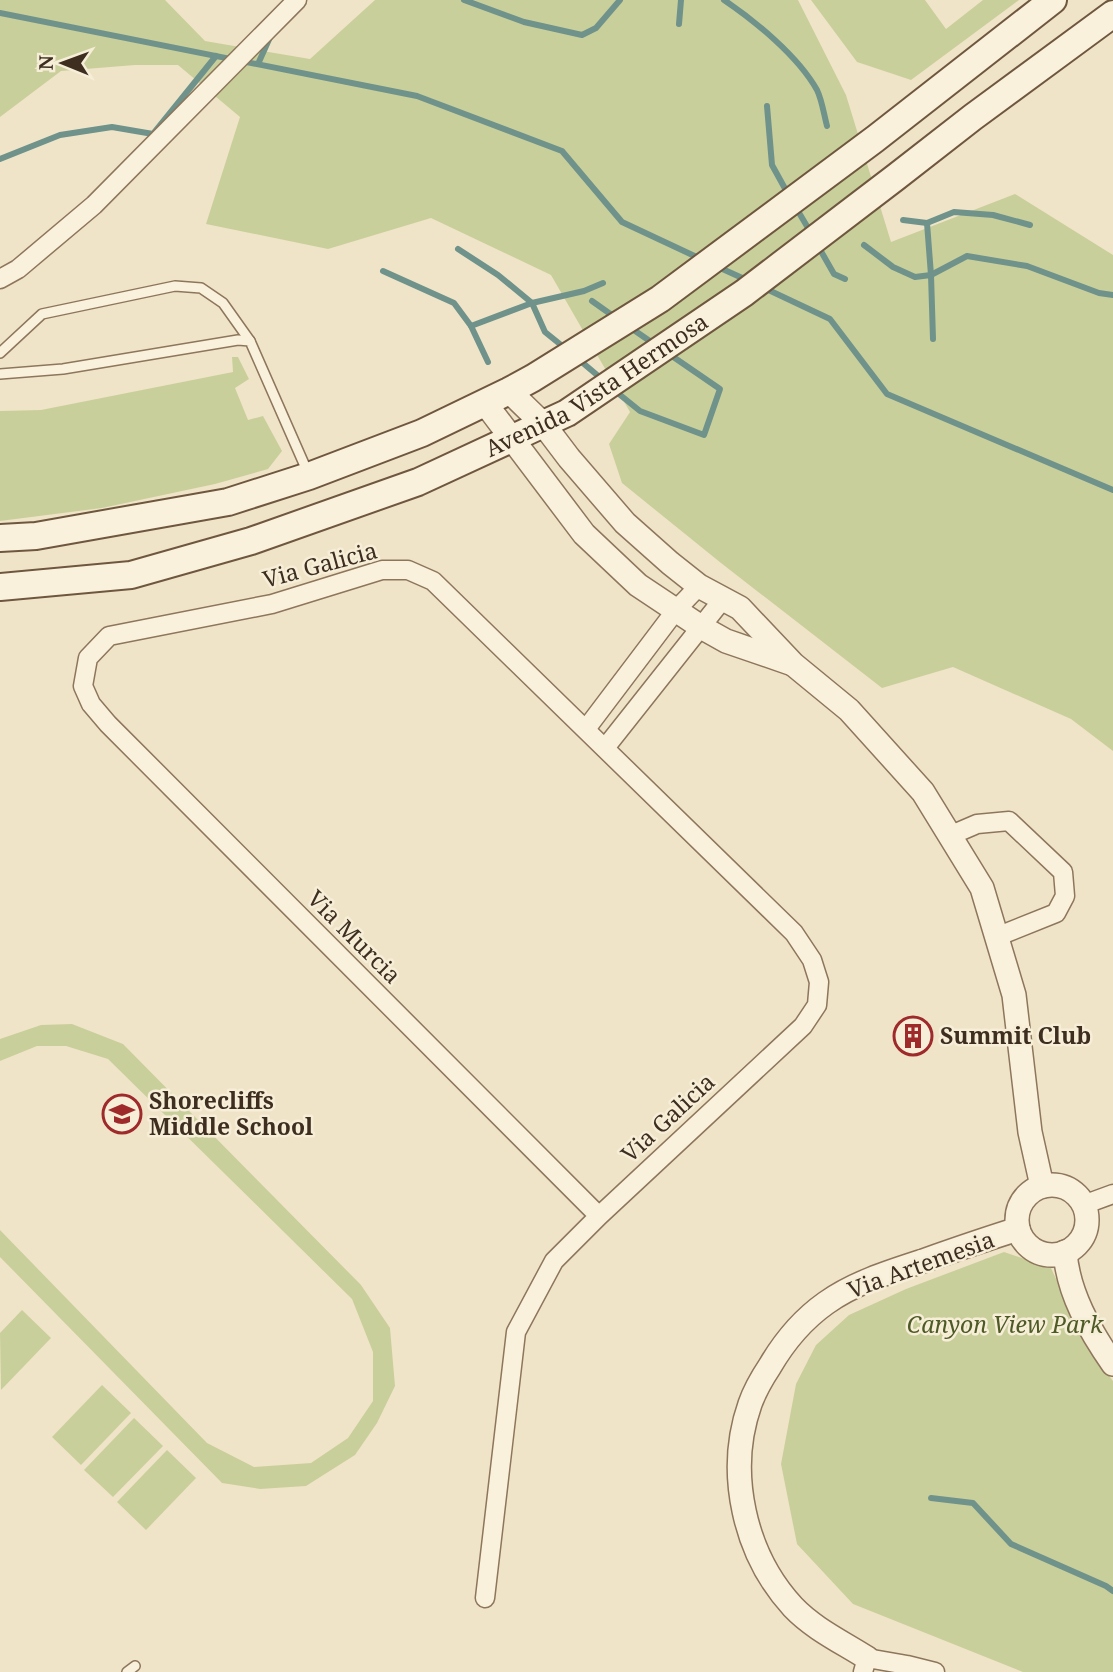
<svg xmlns="http://www.w3.org/2000/svg" width="1113" height="1672" font-family="'Noto Serif',serif">
<style>
.green{fill:#c9cf9b}
.lines{fill:none;stroke-linecap:round;stroke-linejoin:round}
.stream{stroke:#6f938a;stroke-width:6}
.service-casing{stroke:#8d765c;stroke-width:12}
.minor-casing{stroke:#8d765c;stroke-width:21}
.tertiary-casing{stroke:#8d765c;stroke-width:26}
.secondary-casing{stroke:#6f573f;stroke-width:30}
.service{stroke:#faf1dc;stroke-width:9}
.minor{stroke:#faf1dc;stroke-width:18}
.tertiary{stroke:#faf1dc;stroke-width:23}
.secondary{stroke:#faf1dc;stroke-width:26}
.labels{text-anchor:middle;stroke-width:5;stroke-linejoin:round;paint-order:stroke}
.street-label{font-size:23px;fill:#3d2e20;stroke:#f7eed8}
.poi-label{font-size:23px;font-weight:bold;fill:#3d2e20;stroke:#f7eed8;text-anchor:start}
.park-label{font-size:23px;font-style:italic;fill:#4d5a26;stroke:#f7eed8}
</style>
<rect width="100%" height="100%" fill="#f0e4c8"/>
<g class="green">
<path d="M0,0H165L205,41L310,59L375,0H798L846,95L891,242L1015,194L1113,255V751L1071,719L953,667L882,688L721,563L622,483L609,444L630,412L551,275L431,218L328,249L206,224L240,117L178,65H135L61,71L0,117Z"/>
<path d="M811,0H925L946,29L983,0H1019L911,80L857,62Z"/>
<path d="M232,357H238L249,379L235,388L248,420L263,416L282,451L268,469L215,484L102,508L0,521V411L41,410L233,372Z"/>
<path d="M72,1024L123,1044L361,1285L390,1328L395,1386L377,1423L355,1455L306,1486L260,1489L222,1483L0,1257V1230L207,1443L254,1467L311,1463L348,1438L373,1401V1352L352,1299L108,1059L66,1046H37L0,1061V1039L41,1025Z"/>
<path d="M1004,1252L1051,1268L1087,1346L1113,1381V1672H1023L853,1604L797,1544L781,1464L796,1384L816,1345L849,1315L906,1289Z"/>
<path d="M22,1310L51,1338L1,1390L0,1333Z"/>
<path d="M102,1385L131,1413L81,1465L52,1437Z"/>
<path d="M134,1418L163,1446L113,1497L84,1470Z"/>
<path d="M167,1450L196,1478L146,1530L117,1502Z"/>
</g>
<g class="lines">
<g class="stream">
<path d="M464,0L524,22L582,35L596,28L620,0"/>
<path d="M724,0C755,21 798,56 817,90C822,100 824,115 827,126"/>
<path d="M0,13L417,96L562,151L622,222L701,259"/>
<path d="M679,24L681,0"/>
<path d="M258,64L271,35"/>
<path d="M767,106L772,165L788,194"/>
<path d="M0,159L60,135L112,127L153,134L216,56"/>
<path d="M795,206L811,233"/>
<path d="M903,220L927,223L954,212L993,215L1030,225"/>
<path d="M927,223L931,275L933,339"/>
<path d="M864,245L893,267L915,277L931,275L967,256L1027,266L1099,293L1113,295"/>
<path d="M818,246L834,274L845,279"/>
<path d="M458,249L498,275L532,303L545,332L566,349"/>
<path d="M718,267L749,281"/>
<path d="M383,271L454,303L471,326L488,362"/>
<path d="M762,287L830,319L887,394L1113,490"/>
<path d="M592,301L616,318"/>
<path d="M471,326L532,303L584,291L603,283"/>
<path d="M628,326L657,346"/>
<path d="M577,358L603,380"/>
<path d="M614,390L640,411L704,435L720,389L669,354"/>
<path d="M931,1498L973,1503L1011,1544L1106,1586L1113,1591"/>
</g>
<defs>
<g id="service">
<path d="M0,353L42,314L175,286L201,288L223,303L250,341"/>
<path d="M0,374L63,369L238,340L250,341L308,473"/>
<path d="M127,1672L135,1666"/>
</g>
<g id="minor">
<path d="M0,279L18,269L94,205L297,0"/>
<path d="M586,729L676,610L699,586"/>
<path d="M605,748L723,599"/>
<path d="M949,836L977,824L1009,821L1063,872L1065,896L1056,913L996,937"/>
<path d="M1083,1205L1113,1194"/>
<path d="M485,1598L516,1332L554,1261L599,1216L803,1026L817,1005L819,982L812,960L794,933L433,581L408,570H382L272,604L109,636L88,658L83,686L91,704L108,724L599,1216"/>
<path d="M863,1672L867,1658L907,1665L935,1672"/>
</g>
<g id="tertiary">
<path d="M509,391L544,425L569,458L625,523L670,563L699,586L740,608L793,664L849,710L923,792L982,888L1014,995L1030,1132L1042,1186"/>
<path d="M485,403L584,534L638,585L701,627L726,641L790,663"/>
<circle cx="1052" cy="1220" r="35"/>
<path d="M1065,1252C1068,1293 1090,1331 1113,1364"/>
<path d="M867,1658C842,1642 814,1629 793,1607C744,1554 726,1472 750,1404C755,1390 762,1378 770,1366C784,1342 802,1320 826,1303C854,1283 889,1272 923,1261C954,1250 986,1239 1018,1229"/>
</g>
<g id="secondary">
<path d="M0,538L36,536L228,502L309,476L422,433L509,391L533,378L660,299L875,139L1053,0"/>
<path id="s1" d="M0,587L131,575L251,541L418,482L567,413L744,293L896,177L973,117L1113,14"/>
</g>
</defs>
<use href="#service" class="service-casing"/>
<use href="#minor" class="minor-casing"/>
<use href="#tertiary" class="tertiary-casing"/>
<use href="#secondary" class="secondary-casing"/>
<use href="#service" class="service"/>
<use href="#minor" class="minor"/>
<use href="#tertiary" class="tertiary"/>
<use href="#secondary" class="secondary"/>
</g>
<defs>
<symbol id="building-ring" viewBox="-11 -11 22 22"><circle r="9.5" fill="#f7eed8" stroke="#9e2a2b" stroke-width="1.5"/><path d="M-4-6H4V6H1V3H-1V6H-4ZM-2.5-4.3h1.7v1.8h-1.7ZM.8-4.3h1.7v1.8H.8ZM-2.5-1h1.7V.8h-1.7ZM.8-1h1.7V.8H.8Z" fill="#9e2a2b"/></symbol>
<symbol id="school-ring" viewBox="-11 -11 22 22"><circle r="9.5" fill="#f7eed8" stroke="#9e2a2b" stroke-width="1.5"/><path d="M0-5L7-2L0 1L-7-2ZM-4 1L0 2.5L4 1V4Q0 6-4 4Z" fill="#9e2a2b"/></symbol>
</defs>
<g fill-rule="evenodd">
<use href="#building-ring" x="891" y="1014" width="44" height="44"/>
<use href="#school-ring" x="100" y="1092" width="44" height="44"/>
</g>
<g class="labels">
<g class="street-label">
<text dy="8" stroke="none"><textPath href="#s1" startOffset="637">Avenida Vista Hermosa</textPath></text>
<text transform="translate(320 565) rotate(-15)" y="8">Via Galicia</text>
<text transform="translate(354 937) rotate(45)" y="8">Via Murcia</text>
<text transform="translate(668 1118) rotate(-43)" y="8">Via Galicia</text>
<text transform="translate(921 1265) rotate(-20)" y="8">Via Artemesia</text>
</g>
<g class="poi-label">
<text x="940" y="1044">Summit Club</text>
<text x="149" y="1109">Shorecliffs<tspan x="149" dy="26">Middle School</tspan></text>
</g>
<g class="park-label">
<text x="1005" y="1333">Canyon View Park</text>
</g>
</g>
<g transform="translate(63 63) rotate(271)" stroke="#f7eed8" stroke-width="5" paint-order="stroke">
<path d="M0-5L12 26L0 18L-12 26Z" fill="#3d2e20"/>
<text y="-10" font-size="19" font-weight="bold" text-anchor="middle" fill="#3d2e20">N</text>
</g>
</svg>
